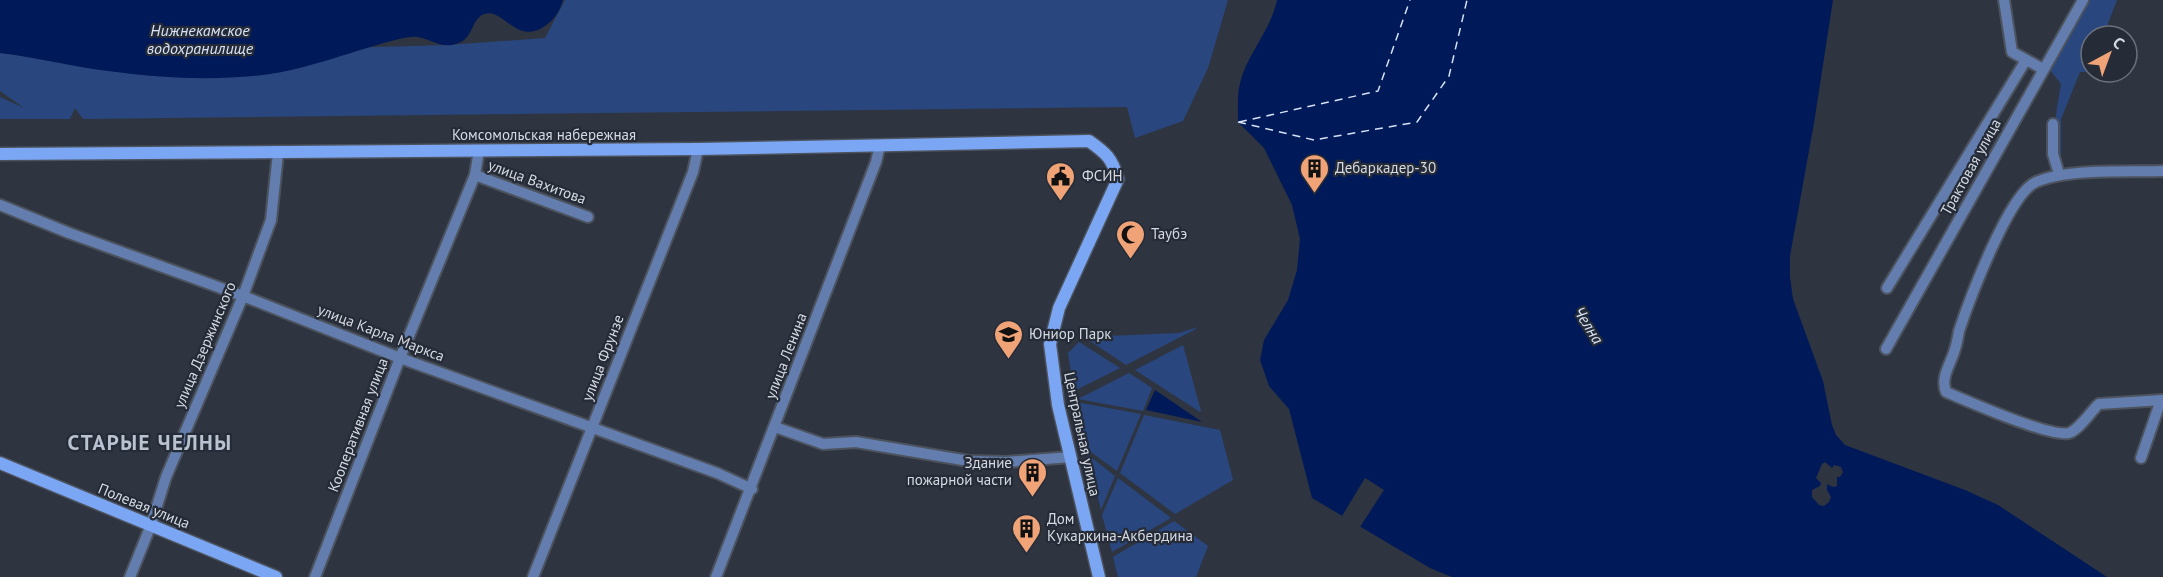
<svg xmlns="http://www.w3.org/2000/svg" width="2163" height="577" font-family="'PT Sans',sans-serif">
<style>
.green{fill:#29477e}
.water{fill:#001958;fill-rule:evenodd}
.pier{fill:#2e3541}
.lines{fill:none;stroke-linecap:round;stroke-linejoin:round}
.ferry{stroke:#d7e2f6;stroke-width:1.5;stroke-dasharray:8 6;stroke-linecap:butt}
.street-casing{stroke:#4c535e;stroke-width:14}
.secondary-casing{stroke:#4c535e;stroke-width:15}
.street{stroke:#637eae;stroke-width:10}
.secondary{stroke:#7ba6f3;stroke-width:12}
.labels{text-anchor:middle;stroke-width:4.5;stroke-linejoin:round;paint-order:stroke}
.street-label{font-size:15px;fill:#d5dae2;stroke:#252b37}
.poi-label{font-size:15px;fill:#d5dae2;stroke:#252b37;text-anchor:start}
.water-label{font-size:16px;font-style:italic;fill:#d7e2f6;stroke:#252b37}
.district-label{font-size:21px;font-weight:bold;letter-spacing:1.5px;fill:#b9c2d1;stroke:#252b37}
</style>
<rect width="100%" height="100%" fill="#2e3541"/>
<g class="green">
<path d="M565,0H1228L1208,68L1183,121L1135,138L1127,107L83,119L75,108L70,119H0V97L24,108L0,91V53L33,57L448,45L545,38Z"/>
<path d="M2089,0H2117L2103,36H2091V64L2088,72H2080L2061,119V160C2049,144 2058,103 2061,84L2050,70Z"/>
<path d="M1198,327L1194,330L1126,365L1084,337L1179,333Z"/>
<path d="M1079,342L1120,368L1074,391L1068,353Z"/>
<path d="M1183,345L1201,411L1200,412L1135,370Z"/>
<path d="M1129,373L1152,388L1143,411L1078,399Z"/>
<path d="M1076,402L1141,414L1117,471L1084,447Z"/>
<path d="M1144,415L1220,430L1233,480L1175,514L1120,473Z"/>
<path d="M1087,454L1115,476L1101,510Z"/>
<path d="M1118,478L1171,518L1112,552L1102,515Z"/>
<path d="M1174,521L1208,546L1196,577H1118L1113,557Z"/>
</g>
<g class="water">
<path d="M0,0H563C560,11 555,19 545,26C515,46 504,7 484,14C472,19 473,36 461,42C442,51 433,39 417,37C412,36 405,38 399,39C354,50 310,69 263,75C212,81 159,78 108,71C72,67 36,57 0,53Z"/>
<path d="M1277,0H1833L1814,123L1790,256V277L1793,299L1823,381L1832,425L1836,435L1845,445L1965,490L1998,505L2107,577H1452L1430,568L1312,498L1289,409L1269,386L1260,360L1264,340L1288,300L1297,270L1300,239L1292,205L1264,148L1238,122C1238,109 1237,96 1240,83C1247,54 1271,30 1277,0ZM1825,462L1832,468L1834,465L1841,467L1843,472L1840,477H1837V486L1833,487L1827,484V490L1831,497L1829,502L1824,506L1819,505L1812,497V490L1820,486L1821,483L1816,478L1822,464Z"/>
<path d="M1155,390L1202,422L1146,410Z"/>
</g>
<path class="pier" d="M1365,478L1384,490L1360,527L1342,516Z"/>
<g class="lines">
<g class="ferry">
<path d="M1238,122L1314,140L1417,122L1449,76L1467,0"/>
<path d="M1239,122L1378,91L1410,0"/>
</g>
<defs>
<g id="street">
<path d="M2004,0L2012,52L2043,69"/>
<path d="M2053,124V154L2059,174"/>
<path d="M2163,171C2127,172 2068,168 2036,182C2009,193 1969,301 1959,331C1958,337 1957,343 1955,349C1951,364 1940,377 1946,392C1967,401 2051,438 2069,433C2080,429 2090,412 2099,404L2163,400"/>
<path d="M475,175L588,217"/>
<path d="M0,205L69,233L243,296L400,358L717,473L752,489"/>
<path d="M1887,288L2026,60"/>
<path d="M1886,349L2083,0"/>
<path d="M775,427L823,444L856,442L969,461L1006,462L1071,457"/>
<path d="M2141,458L2161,400"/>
<path d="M130,577L151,525L166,477L243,296L271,220L278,153"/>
<path d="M315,577L400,358L475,175L479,150"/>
<path d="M533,577L693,172L698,149"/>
<path d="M716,577L876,162L880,145"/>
</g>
<g id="secondary">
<path d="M0,154L698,149L1089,141C1106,153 1112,158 1118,179L1059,308L1050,344L1058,405L1099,577"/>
<path d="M0,463L276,577"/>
</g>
</defs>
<use href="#street" class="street-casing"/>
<use href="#secondary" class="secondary-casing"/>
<use href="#street" class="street"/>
<use href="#secondary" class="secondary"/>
</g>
<defs>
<symbol id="building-pin" viewBox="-11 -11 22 30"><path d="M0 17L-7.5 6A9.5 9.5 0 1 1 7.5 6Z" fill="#efa376" stroke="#252b37"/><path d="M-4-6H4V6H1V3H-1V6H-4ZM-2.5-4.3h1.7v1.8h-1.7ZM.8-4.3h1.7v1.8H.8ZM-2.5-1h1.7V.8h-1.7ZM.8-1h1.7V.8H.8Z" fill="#111"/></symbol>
<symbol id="civic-pin" viewBox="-11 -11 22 30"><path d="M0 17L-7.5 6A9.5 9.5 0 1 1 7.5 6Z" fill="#efa376" stroke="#252b37"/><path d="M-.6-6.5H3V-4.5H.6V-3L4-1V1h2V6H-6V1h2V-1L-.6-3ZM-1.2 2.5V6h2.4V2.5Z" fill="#111"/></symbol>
<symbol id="mosque-pin" viewBox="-11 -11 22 30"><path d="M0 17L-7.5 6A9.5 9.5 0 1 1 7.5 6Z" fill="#efa376" stroke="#252b37"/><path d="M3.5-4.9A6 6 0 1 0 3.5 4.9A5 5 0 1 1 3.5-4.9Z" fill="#111"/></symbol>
<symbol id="school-pin" viewBox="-11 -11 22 30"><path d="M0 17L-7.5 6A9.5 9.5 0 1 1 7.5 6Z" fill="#efa376" stroke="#252b37"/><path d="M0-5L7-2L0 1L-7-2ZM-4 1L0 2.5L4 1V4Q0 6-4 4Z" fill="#111"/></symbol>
</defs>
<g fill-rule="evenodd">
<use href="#building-pin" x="1298" y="152" width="33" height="45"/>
<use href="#civic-pin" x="1044" y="160" width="33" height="45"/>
<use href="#mosque-pin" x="1114" y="218" width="33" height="45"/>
<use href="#school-pin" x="992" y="318" width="33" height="45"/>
<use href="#building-pin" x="1016" y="456" width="33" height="45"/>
<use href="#building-pin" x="1010" y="512" width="33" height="45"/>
</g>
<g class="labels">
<g class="street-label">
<text x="544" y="140">Комсомольская набережная</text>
<text transform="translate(1971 167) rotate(-61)" y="5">Трактовая улица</text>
<text transform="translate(537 182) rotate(20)" y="5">улица Вахитова</text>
<text transform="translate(381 333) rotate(21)" y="5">улица Карла Маркса</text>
<text transform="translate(205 345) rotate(-67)" y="5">улица Дзержинского</text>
<text transform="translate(786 356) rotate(-69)" y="5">улица Ленина</text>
<text transform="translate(603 358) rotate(-69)" y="5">улица Фрунзе</text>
<text transform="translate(358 425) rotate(-69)" y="5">Кооперативная улица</text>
<text transform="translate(1082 434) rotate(78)" y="5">Центральная улица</text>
<text transform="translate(144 506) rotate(22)" y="5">Полевая улица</text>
</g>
<g class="poi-label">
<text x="1335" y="173">Дебаркадер-30</text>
<text x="1082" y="181">ФСИН</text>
<text x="1151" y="239">Таубэ</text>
<text x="1029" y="339">Юниор Парк</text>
<text x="1012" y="468" text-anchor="end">Здание<tspan x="1012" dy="17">пожарной части</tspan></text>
<text x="1047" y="524">Дом<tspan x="1047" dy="17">Кукаркина-Акбердина</tspan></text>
</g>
<g class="water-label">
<text x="200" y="36">Нижнекамское<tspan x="200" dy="18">водохранилище</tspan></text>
<text transform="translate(1589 325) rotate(58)" y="6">Челна</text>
</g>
<g class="district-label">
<text x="150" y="450">СТАРЫЕ ЧЕЛНЫ</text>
</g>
</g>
<g transform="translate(2109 54) rotate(41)"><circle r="28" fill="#252b37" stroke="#6b717b" stroke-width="1.5"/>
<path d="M0-4.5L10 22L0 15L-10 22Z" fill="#efa376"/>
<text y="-9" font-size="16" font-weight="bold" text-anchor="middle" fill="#d5dae2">С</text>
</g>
</svg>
